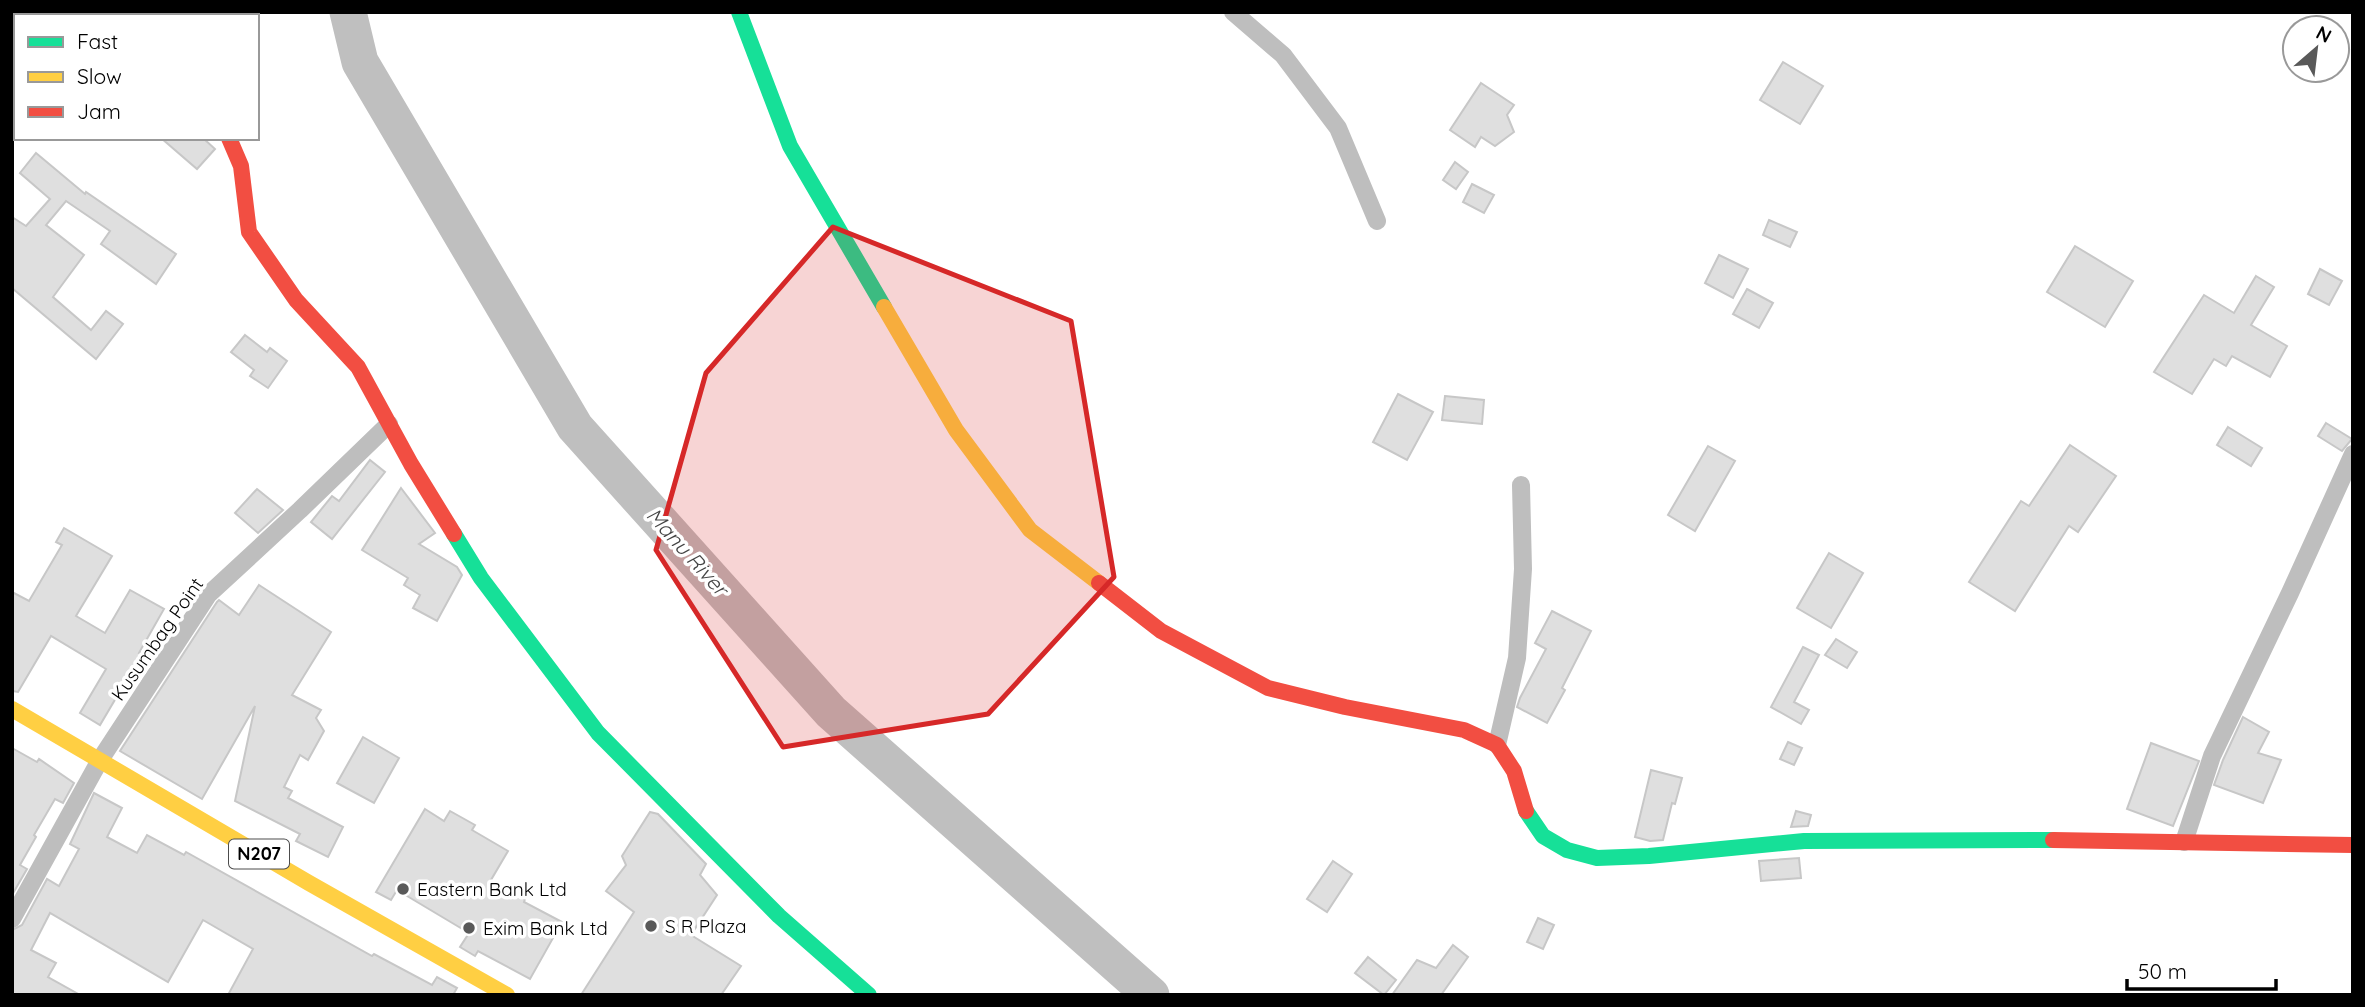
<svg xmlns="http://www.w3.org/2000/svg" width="2365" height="1007" font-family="Quicksand,sans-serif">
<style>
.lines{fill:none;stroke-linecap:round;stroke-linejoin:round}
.river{stroke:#bfbfbf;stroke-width:37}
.building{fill:#dfdfdf;stroke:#c7c7c7;stroke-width:2}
.street{stroke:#bebebe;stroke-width:18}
.fast{stroke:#16e098;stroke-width:16}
.slow{stroke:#ffcf43;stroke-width:16}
.jam{stroke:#f24e42;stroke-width:16}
.marked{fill:#d62828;fill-opacity:0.2;stroke:#d62828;stroke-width:5;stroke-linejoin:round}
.poi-dot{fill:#595959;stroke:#fff;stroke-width:2.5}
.labels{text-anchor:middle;stroke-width:7;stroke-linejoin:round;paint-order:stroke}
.shield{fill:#fff;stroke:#4c4c4c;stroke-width:2}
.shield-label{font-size:18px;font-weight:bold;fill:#000}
.street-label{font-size:19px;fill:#000;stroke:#fff}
.poi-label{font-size:19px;fill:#000;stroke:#fff;text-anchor:start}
.water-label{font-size:21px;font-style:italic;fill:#444;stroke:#fff}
</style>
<rect width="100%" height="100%" fill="#fff"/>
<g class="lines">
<path class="river" d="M348,12L360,62L575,427L831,712L1151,995"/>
</g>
<g class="building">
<path d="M1783,62L1823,86L1800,124L1760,100Z"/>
<path d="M1481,83L1514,105L1507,115L1514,132L1495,146L1481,137L1475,147L1450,130Z"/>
<path d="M161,138H203L215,149L197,169Z"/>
<path d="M36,153L85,194L86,192L176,254L156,284L101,244L110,231L66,201L46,225L84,255L53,297L91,330L106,311L123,324L96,359L12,288V217L26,226L50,199L20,173Z"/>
<path d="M1455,162L1468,172L1456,189L1443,180Z"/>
<path d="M1472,184L1494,195L1484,213L1463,202Z"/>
<path d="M1769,220L1797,232L1790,247L1763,235Z"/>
<path d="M2075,246L2133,281L2105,327L2047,292Z"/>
<path d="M1719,255L1748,269L1733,298L1705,283Z"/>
<path d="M2320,269L2342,281L2329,305L2308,294Z"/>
<path d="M2256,276L2274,287L2251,325L2287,346L2270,377L2232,356L2226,366L2214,359L2192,394L2154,372L2204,295L2234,313Z"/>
<path d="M1747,289L1773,303L1759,328L1733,314Z"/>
<path d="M245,335L267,352L270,348L287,361L268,388L250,376L254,370L231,352Z"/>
<path d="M1398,394L1433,412L1407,460L1373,442Z"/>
<path d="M1445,396L1484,400L1482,424L1442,420Z"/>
<path d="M2326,423L2352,439L2342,451L2318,436Z"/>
<path d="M2228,427L2262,448L2251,466L2217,445Z"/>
<path d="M2070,445L2116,476L2078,532L2069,526L2015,611L1969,582L2021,501L2029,506Z"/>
<path d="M1708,446L1735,461L1695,531L1668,515Z"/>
<path d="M370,460L385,472L332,539L311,522L332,496L339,501Z"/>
<path d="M401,488L435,533L419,544L457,567L462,575L437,621L413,608L420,595L404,585L408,578L362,550Z"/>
<path d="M257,489L283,510L258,533L235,513Z"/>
<path d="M64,528L112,556L76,616L105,633L130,590L164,609L139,653L142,654L100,725L80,713L106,669L51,636L18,692L12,691V592L29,601L62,545L56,542Z"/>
<path d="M1829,553L1863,573L1831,628L1797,608Z"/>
<path d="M259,585L331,632L292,695L321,710L316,718L324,731L308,760L300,755L284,787L292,791L288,798L343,827L328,857L296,841L300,834L235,801L255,706L202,799L120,751L217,602L219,600L239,615Z"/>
<path d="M1552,611L1591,631L1562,688L1565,690L1547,723L1517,707L1520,698L1546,649L1535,643Z"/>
<path d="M1836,639L1857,652L1847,668L1825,655Z"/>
<path d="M1803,647L1819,655L1794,702L1809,710L1801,724L1771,707Z"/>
<path d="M2243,717L2269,732L2258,753L2281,760L2263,803L2214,785L2223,760Z"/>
<path d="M363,737L399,758L374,803L337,783Z"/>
<path d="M1788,742L1802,748L1794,765L1780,759Z"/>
<path d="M2151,743L2199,761L2173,826L2127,809Z"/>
<path d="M12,748L37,762L39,759L74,783L63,803L55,799L34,835L36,837L20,865L27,869L12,895Z"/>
<path d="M1651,770L1682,778L1675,804L1672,803L1663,840L1650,841L1635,837Z"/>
<path d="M94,793L122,808L107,837L137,853L147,835L184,855L186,852L372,956L374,954L432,985L437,977L457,988L453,995H228L253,949L203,920L168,982L50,913L31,950L56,963L48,977L80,995H12V930L22,925L47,879L59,886L79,849L70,844Z"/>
<path d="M425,809L444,821L450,811L475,825L472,830L508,851L491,880L525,899L524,902L562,922L530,979L478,951L475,956L460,947L469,933L397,890L391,900L376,892Z"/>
<path d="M1796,811L1811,815L1808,826L1791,827Z"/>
<path d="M650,812L658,814L706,864L700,875L717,895L691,935L741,966L721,995H581L634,912L606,891L626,865L622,856Z"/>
<path d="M1799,858L1801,878L1761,881L1759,861Z"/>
<path d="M1333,861L1352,874L1327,912L1307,899Z"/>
<path d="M1538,918L1554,925L1543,949L1527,942Z"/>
<path d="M1453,945L1468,957L1441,995H1392L1417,960L1436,968Z"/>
<path d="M1368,957L1396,980L1384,995L1355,973Z"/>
</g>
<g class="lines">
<g class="street">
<path d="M198,12L199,16"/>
<path d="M1233,12L1283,55L1338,128L1377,221"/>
<path d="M1497,745L1517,658L1523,569L1521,485"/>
<path d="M2184,842L2212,756L2290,593L2353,454"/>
<path d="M12,919L100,760L208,595L300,510L389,424"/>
</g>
<g class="fast">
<path d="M739,12L790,146L884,307"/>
<path d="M454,534L481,578L598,733L779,916L869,995"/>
<path d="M1526,811L1543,836L1567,850L1597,858L1649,856L1804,841L2053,840"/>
</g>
<g class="slow">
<path d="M884,307L956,430L1030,530L1099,583"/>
<path d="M12,709L309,883L507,995"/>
</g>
<g class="jam">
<path d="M229,138L241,166L249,232L296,300L358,367L411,464L454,534"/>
<path d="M1099,583L1161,631L1268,688L1345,707L1464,730L1497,745L1514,771L1526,811"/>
<path d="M2053,840L2353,845"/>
</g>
</g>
<path class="marked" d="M833,227L1071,321L1114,577L988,714L783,747L656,550L706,373Z"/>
<g class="poi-dot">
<circle cx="403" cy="889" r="7"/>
<circle cx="651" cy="926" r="7"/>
<circle cx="469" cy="928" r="7"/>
</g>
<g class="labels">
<rect class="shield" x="229" y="839.5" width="60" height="29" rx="5"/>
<g class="shield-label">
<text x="259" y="860">N207</text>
</g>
<g class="street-label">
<text transform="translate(157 639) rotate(-55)" y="7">Kusumbag Point</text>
</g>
<g class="poi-label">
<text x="417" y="896">Eastern Bank Ltd</text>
<text x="665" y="933">S R Plaza</text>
<text x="483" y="935">Exim Bank Ltd</text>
</g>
<g class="water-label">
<text transform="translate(687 552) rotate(48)" y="7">Manu River</text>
</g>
</g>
<rect width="2365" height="1007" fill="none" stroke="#000000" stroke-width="28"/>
<rect x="14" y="14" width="245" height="126" fill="#ffffff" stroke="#999999" stroke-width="2"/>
<rect x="28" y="37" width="35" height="10" fill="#16e098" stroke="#999999" stroke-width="2"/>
<text x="77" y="49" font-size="21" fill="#000000">Fast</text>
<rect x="28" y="72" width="35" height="10" fill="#ffcf43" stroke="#999999" stroke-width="2"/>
<text x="77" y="84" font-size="21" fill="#000000">Slow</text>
<rect x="28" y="107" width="35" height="10" fill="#f24e42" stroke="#999999" stroke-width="2"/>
<text x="77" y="119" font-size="21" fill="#000000">Jam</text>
<g transform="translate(2316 49) rotate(28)"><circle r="33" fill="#ffffff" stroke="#999999" stroke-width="2"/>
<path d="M0-5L12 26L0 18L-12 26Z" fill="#595959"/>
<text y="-10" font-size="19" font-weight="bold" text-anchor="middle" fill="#000000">N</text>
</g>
<path d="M2127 979v10h149v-10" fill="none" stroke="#000000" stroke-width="3.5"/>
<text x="2138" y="979" font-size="21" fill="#000000" stroke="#ffffff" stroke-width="5" paint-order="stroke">50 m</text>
</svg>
